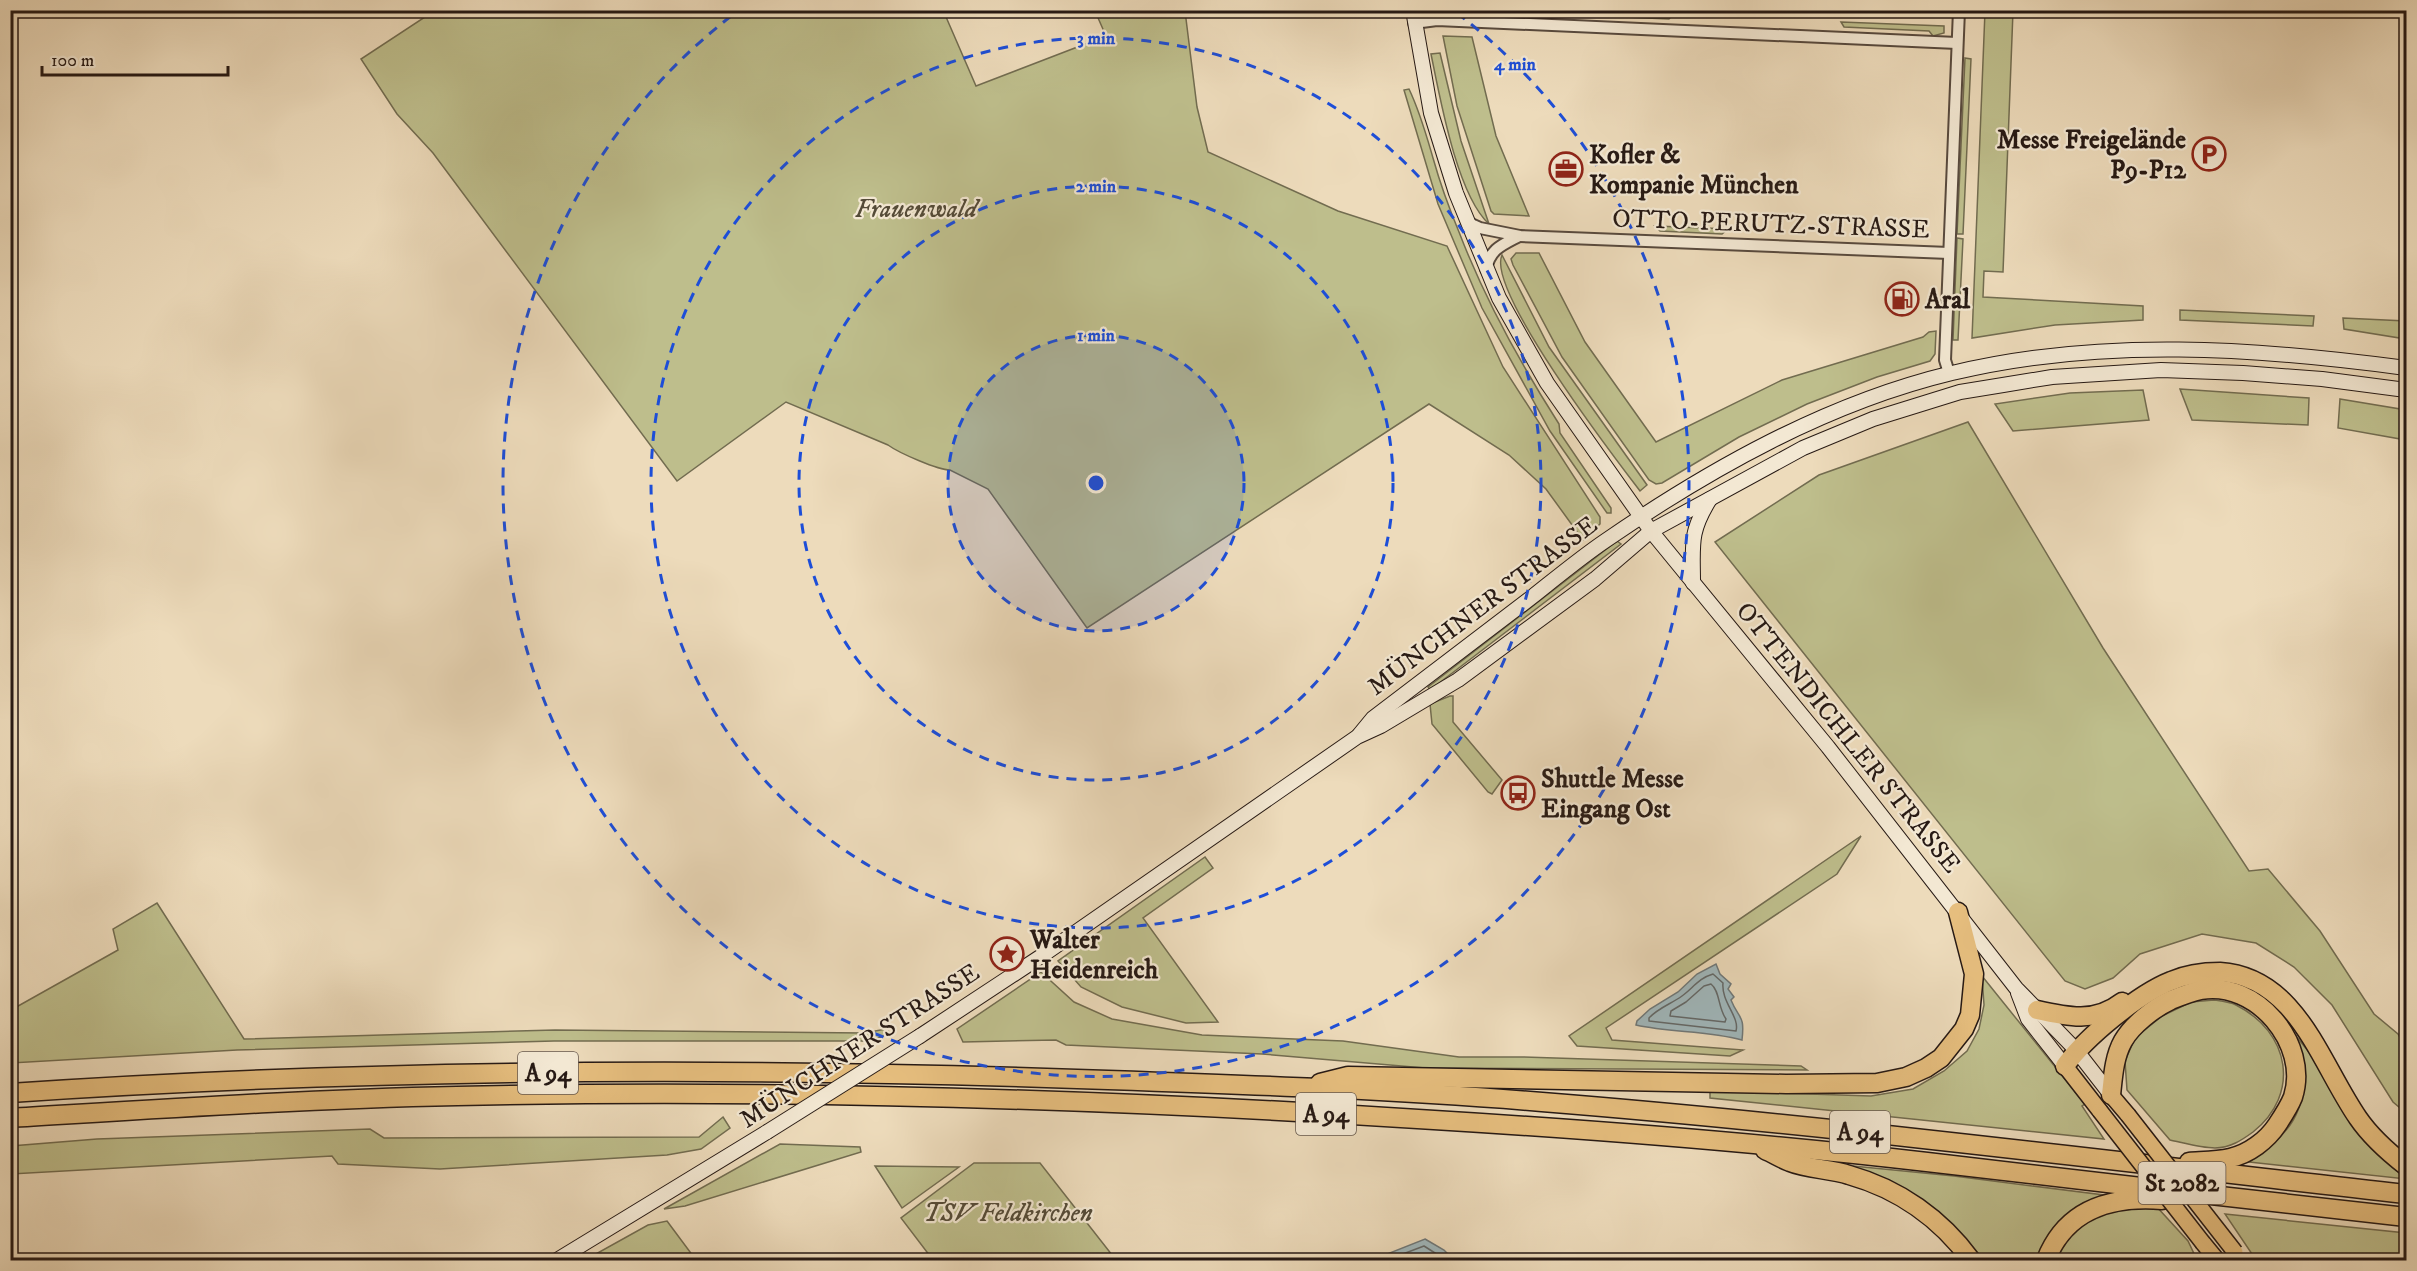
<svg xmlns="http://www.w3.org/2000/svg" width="2417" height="1271" font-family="'IM FELL DW Pica',serif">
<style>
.green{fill:#bebe8c;stroke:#726c50;stroke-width:1.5}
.water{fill:#a0b8bd;stroke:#6f7879;stroke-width:1.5}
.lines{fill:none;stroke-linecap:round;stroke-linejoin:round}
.shore{stroke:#636868;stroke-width:1.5}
.street-casing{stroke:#584a3e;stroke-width:14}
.secondary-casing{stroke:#261914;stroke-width:16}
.primary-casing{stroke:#261914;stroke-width:18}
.highway-casing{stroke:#261914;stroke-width:21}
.street{stroke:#f3e8d3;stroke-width:10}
.secondary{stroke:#f3e8d3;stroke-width:14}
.primary{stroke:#e6be7e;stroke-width:15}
.highway{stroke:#e6be7e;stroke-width:18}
.secondary-bridge-casing{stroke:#261914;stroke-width:16;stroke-linecap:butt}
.primary-bridge-casing{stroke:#261914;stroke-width:18;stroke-linecap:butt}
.secondary-bridge{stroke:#f3e8d3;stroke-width:14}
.primary-bridge{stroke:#e6be7e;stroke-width:15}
.ring{fill:none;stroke:#1d4ed8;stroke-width:3;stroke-dasharray:10 8}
.labels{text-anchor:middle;stroke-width:4.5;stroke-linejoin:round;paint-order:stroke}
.shield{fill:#f3e8d3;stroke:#64574d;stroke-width:1.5}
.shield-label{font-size:24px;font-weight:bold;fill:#261914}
.poi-label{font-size:26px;font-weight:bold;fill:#261914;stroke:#f3e8d3;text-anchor:start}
.park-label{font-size:26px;font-style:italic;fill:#544b38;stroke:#f3e8d3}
.street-label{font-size:26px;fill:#261914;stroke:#f3e8d3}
.centre{fill:#1d4ed8;stroke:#f3e8d3;stroke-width:3}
.ring-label{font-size:18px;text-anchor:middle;font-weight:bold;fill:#1d4ed8;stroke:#f3e8d3;stroke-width:4.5;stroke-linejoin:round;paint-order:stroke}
</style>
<rect width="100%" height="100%" fill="#eddbbb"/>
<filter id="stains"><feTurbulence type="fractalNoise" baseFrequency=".00333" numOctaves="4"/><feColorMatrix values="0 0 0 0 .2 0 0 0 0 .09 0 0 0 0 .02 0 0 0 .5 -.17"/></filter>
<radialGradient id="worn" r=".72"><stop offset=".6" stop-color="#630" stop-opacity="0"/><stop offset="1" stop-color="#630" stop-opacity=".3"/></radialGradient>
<g class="green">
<path d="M943,10L976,86L1106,36L1095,11H1185L1197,107L1208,152L1338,211L1447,246L1503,367L1600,517V524L1583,540L1546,489L1509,455L1429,404L1087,628L988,489L950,470C938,470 899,453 888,445L786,402L677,481L433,153L397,114L361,59L434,11Z"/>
<path d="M1597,11L1673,14L1669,19L1600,16Z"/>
<path d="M1985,11H2013L2003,272L1984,271L1983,297L2143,306V320L2055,325L1972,338Z"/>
<path d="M1841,22L1944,26V33L1933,36L1929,31L1844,27Z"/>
<path d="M1443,36L1472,37L1496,136L1529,216L1494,214L1491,211L1457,106Z"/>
<path d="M1440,53L1461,141L1489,224C1457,195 1440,98 1431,54Z"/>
<path d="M1965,58L1971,59L1963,234H1957Z"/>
<path d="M1409,89C1420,112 1426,134 1433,158C1440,183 1449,208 1459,232C1485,300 1520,363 1559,424L1560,433L1611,508V513H1607L1550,431L1482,308L1438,204L1404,90Z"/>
<path d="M1655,226L1728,229L1722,234L1660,231Z"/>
<path d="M1957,238L1963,239L1958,340H1953Z"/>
<path d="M1516,253H1539L1585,342L1656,442L1782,380L1923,337L1929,332L1936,331L1935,354L1930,361L1877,377L1807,404L1739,437L1662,483L1656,484L1649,480L1562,357L1513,265L1511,259Z"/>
<path d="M1502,255L1549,347L1647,485L1640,491C1614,457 1486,290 1502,255Z"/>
<path d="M2180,310L2314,316L2313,326L2180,320Z"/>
<path d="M2343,318L2406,321V339L2344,329Z"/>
<path d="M2180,389L2309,398L2308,425L2192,420Z"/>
<path d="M2143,390L2149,420L2013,431L1995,404L2070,393Z"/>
<path d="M2340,399L2406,410V440L2338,428Z"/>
<path d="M1968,422L2103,648L2249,871L2268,869L2320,931L2374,1014L2398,1034L2406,1048V1113L2393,1102L2332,1005L2294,967L2256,943L2202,934L2140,954L2113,978L2085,989L2065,981L1715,542L1819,475Z"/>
<path d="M1617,541L1621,544L1434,687L1430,690L1428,687Z"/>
<path d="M1450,696H1453V722L1502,780L1492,794L1488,792L1432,724L1430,704Z"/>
<path d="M1861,836L1837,874L1606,1028L1612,1040L1743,1050L1730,1056L1577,1046L1569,1036Z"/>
<path d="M1205,857L1213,868L1143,918L1218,1022L1186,1023L1122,1007L1081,987L1058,961Z"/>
<path d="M157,903L244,1039L555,1030L864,1033L886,1029L890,1033L872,1041H554L237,1050L11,1063V1010L118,950L113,929Z"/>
<path d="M1041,972L1074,1002L1112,1019L1202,1035L1343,1041L1459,1057H1524L1801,1066L1807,1070L1425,1068L1262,1054L1066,1045L1056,1040L963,1042L957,1029Z"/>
<path d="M1982,976L2085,1104L2082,1106L2104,1139L1710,1098V1091L1871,1096L1913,1089L1944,1071L1967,1051L1979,1029L1984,1005Z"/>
<path d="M2214,1000C2221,1001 2230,1002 2236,1005C2290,1032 2301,1094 2253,1132C2242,1140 2230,1148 2215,1148C2201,1148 2184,1143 2170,1140L2127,1090L2125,1061L2135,1038L2162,1016L2191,1002Z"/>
<path d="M2296,1036L2406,1173V1179L2249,1162C2302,1128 2312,1097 2296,1036Z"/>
<path d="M723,1117L730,1128L701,1149L667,1155L440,1169L338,1164L332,1156L11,1174V1146L97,1139L370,1129L384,1138L699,1137Z"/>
<path d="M780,1144L860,1147L861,1152L685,1206L664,1209Z"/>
<path d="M974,1163H1040L1116,1260H933L901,1218Z"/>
<path d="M875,1166L959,1167L902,1208Z"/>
<path d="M1853,1166L1954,1176L2104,1195L2084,1205L2038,1260H1978L1853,1169Z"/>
<path d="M2156,1206L2188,1241L2197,1260H2051L2070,1231L2104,1209Z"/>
<path d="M2225,1214L2406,1233V1260H2256Z"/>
<path d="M667,1221L696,1260H585L648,1225Z"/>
</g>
<g class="water">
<path d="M1716,964L1720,974L1731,984L1728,989L1734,997L1731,1000C1739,1020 1745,1014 1742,1040C1707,1030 1671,1033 1636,1025L1637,1021L1650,1009L1678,992L1697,974Z"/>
<path d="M1425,1239L1444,1250L1454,1260H1380L1382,1256Z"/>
</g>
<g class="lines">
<g class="shore">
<path d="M1713,974L1723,983C1721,1002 1740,1017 1736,1031L1649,1021V1018C1658,1008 1671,1004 1682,996C1693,988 1699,978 1713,974Z"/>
<path d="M1711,984C1720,991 1718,1008 1726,1019L1725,1022L1670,1016L1671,1011L1686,1002L1704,986Z"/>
<path d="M1387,1260L1424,1246L1446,1260"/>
</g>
<defs>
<g id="street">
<path d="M1414,23L1437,20L1957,43"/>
<path d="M1467,222L1480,228L1520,236L1949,253"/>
<path d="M1486,269C1490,249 1502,245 1519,236"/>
<path d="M1949,373L1945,360L1959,10"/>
</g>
<g id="secondary">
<path d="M1413,10L1431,113L1456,193L1499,298L1547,383L1651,531L1828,747L2016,988L2076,1050L2111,1095"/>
<path d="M1693,583C1693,544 1689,533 1710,499"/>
<path d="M1359,735L1373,718C1426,678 1479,637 1532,597C1556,578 1580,558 1605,541C1710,469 1827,403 1952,373C2101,337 2257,348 2406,368"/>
<path d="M2018,993L2028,1019L2065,1066"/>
<path d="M920,1036L1040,957L1357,737L1381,726L1458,680L1595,579L1651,531L1803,448L1873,419L1960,392L2003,385L2052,377L2161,370L2243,373L2322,379L2406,390"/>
<path d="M557,1260L767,1132"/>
</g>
<g id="primary">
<path d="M2065,1066L2100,1111"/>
<path d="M2111,1095L2128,1115"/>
<path d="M2203,1243L2217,1260"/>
</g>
<g id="highway">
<path d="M2037,1010C2068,1017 2095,1023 2122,1002"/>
<path d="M2065,1066C2085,1038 2138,994 2171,981C2187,974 2203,972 2220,972C2297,977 2320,1063 2358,1118C2371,1137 2388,1152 2406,1166"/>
<path d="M1320,1083L1348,1076L1786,1084L1877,1083L1906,1077L1926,1068L1941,1058L1964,1029L1970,1015L1974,974L1958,912"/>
<path d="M10,1093C375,1068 743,1067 1108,1080C1253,1085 1398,1090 1542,1102C1831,1125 2119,1162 2406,1194"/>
<path d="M2111,1095C2113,1077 2114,1057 2123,1041C2132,1025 2154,1008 2171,1000C2181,996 2191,992 2201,990C2256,980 2310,1044 2293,1097C2289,1107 2283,1116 2277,1125C2267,1140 2249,1154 2230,1158C2217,1161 2202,1161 2189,1162"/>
<path d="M10,1118C159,1109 308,1099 457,1096C782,1089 1109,1099 1434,1120C1598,1130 1763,1143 1927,1162C2087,1180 2246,1200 2406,1217"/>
<path d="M1765,1150C1774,1154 1782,1159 1790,1162C1807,1169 1831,1169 1849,1175C1899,1189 1941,1219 1971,1260"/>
<path d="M2046,1260C2066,1209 2111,1196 2162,1200"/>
</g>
</defs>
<use href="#street" class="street-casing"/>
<use href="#secondary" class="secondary-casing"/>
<use href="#primary" class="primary-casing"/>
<use href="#highway" class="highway-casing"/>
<use href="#street" class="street"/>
<use href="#secondary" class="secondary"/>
<use href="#primary" class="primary"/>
<use href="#highway" class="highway"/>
<defs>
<path id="secondary-bridge" d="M767,1132L920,1036"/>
<g id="primary-bridge">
<path d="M2100,1111L2203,1243"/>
<path d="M2128,1115L2235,1252"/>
</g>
</defs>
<use href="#secondary-bridge" class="secondary-bridge-casing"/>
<use href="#primary-bridge" class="primary-bridge-casing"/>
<use href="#secondary-bridge" class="secondary-bridge"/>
<use href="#primary-bridge" class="primary-bridge"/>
</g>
<circle cx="1096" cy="483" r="148" fill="#1d4ed8" fill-opacity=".12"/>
<g class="ring">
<circle cx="1096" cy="483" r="148"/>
<circle cx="1096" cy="483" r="297"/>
<circle cx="1096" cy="483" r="445"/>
<path d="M1457 13A593 593 0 1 1 735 13"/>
</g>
<defs>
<symbol id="parking-ring" viewBox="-11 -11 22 22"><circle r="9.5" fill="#f3e8d3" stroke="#8f2418" stroke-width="1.5"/><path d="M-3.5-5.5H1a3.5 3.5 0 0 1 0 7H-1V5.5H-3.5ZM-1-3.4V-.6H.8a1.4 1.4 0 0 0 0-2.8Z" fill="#8f2418"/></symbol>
<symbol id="office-ring" viewBox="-11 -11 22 22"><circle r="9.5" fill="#f3e8d3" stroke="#8f2418" stroke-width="1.5"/><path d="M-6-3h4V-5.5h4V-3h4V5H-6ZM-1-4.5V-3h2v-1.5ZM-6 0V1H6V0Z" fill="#8f2418"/></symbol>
<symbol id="fuel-ring" viewBox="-11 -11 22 22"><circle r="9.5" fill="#f3e8d3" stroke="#8f2418" stroke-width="1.5"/><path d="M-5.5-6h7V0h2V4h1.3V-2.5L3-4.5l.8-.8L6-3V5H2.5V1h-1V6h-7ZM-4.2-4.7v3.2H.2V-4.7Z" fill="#8f2418"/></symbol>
<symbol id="bus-ring" viewBox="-11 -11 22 22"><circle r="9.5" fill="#f3e8d3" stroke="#8f2418" stroke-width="1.5"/><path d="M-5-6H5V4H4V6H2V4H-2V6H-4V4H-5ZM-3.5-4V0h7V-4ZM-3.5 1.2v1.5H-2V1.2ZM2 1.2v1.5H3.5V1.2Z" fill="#8f2418"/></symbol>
<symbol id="sight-ring" viewBox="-11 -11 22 22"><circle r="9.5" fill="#f3e8d3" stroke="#8f2418" stroke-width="1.5"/><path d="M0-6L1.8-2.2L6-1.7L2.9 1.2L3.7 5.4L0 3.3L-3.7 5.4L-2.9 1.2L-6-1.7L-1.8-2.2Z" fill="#8f2418"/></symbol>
</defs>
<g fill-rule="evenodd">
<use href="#parking-ring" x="2190" y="135" width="38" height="38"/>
<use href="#office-ring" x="1547" y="150" width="38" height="38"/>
<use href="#fuel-ring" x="1883" y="280" width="38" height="38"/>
<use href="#bus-ring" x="1499" y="774" width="38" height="38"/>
<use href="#sight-ring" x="988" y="935" width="38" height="38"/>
</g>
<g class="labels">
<g class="shield">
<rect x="518" y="1052" width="60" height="42" rx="4.5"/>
<rect x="1296" y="1093" width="60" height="42" rx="4.5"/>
<rect x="1830" y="1111" width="60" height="42" rx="4.5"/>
<rect x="2138.5" y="1162" width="87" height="42" rx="4.5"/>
</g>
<g class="shield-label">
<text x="548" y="1081">A 94</text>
<text x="1326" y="1122">A 94</text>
<text x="1860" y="1140">A 94</text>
<text x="2182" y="1191">St 2082</text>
</g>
<g class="poi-label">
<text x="2186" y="148" text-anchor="end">Messe Freigelände<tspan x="2186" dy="30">P9-P12</tspan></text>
<text x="1589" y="163">Kofler &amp;<tspan x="1589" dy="30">Kompanie München</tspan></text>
<text x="1925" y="308">Aral</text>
<text x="1541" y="787">Shuttle Messe<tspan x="1541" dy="30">Eingang Ost</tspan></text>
<text x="1030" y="948">Walter<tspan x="1030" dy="30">Heidenreich</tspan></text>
</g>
<g class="park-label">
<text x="916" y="217">Frauenwald</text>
<text x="1008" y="1221">TSV Feldkirchen</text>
</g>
<g class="street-label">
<text transform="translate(1771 223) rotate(2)" y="9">OTTO-PERUTZ-STRASSE</text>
<text transform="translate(1482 605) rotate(-37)" y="9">MÜNCHNER STRASSE</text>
<text transform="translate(1849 737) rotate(51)" y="9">OTTENDICHLER STRASSE</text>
<text transform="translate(859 1045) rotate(-33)" y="9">MÜNCHNER STRASSE</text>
</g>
</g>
<circle cx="1096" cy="483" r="9" class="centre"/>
<g class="ring-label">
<text x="1096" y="44">3 min</text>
<text x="1515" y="70">4 min</text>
<text x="1096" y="192">2 min</text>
<text x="1096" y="341">1 min</text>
</g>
<rect width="2417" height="1271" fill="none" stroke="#eddbbb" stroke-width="36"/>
<rect x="12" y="12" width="2393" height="1247" fill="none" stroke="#261914" stroke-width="3"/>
<rect x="18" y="18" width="2381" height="1235" fill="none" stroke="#261914" stroke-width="1.5"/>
<path d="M42 66v9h186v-9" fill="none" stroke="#261914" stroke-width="3"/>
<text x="51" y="66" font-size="18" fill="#261914" stroke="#f3e8d3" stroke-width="4.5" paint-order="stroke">100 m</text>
<rect width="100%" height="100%" filter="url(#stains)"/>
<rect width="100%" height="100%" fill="url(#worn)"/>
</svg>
